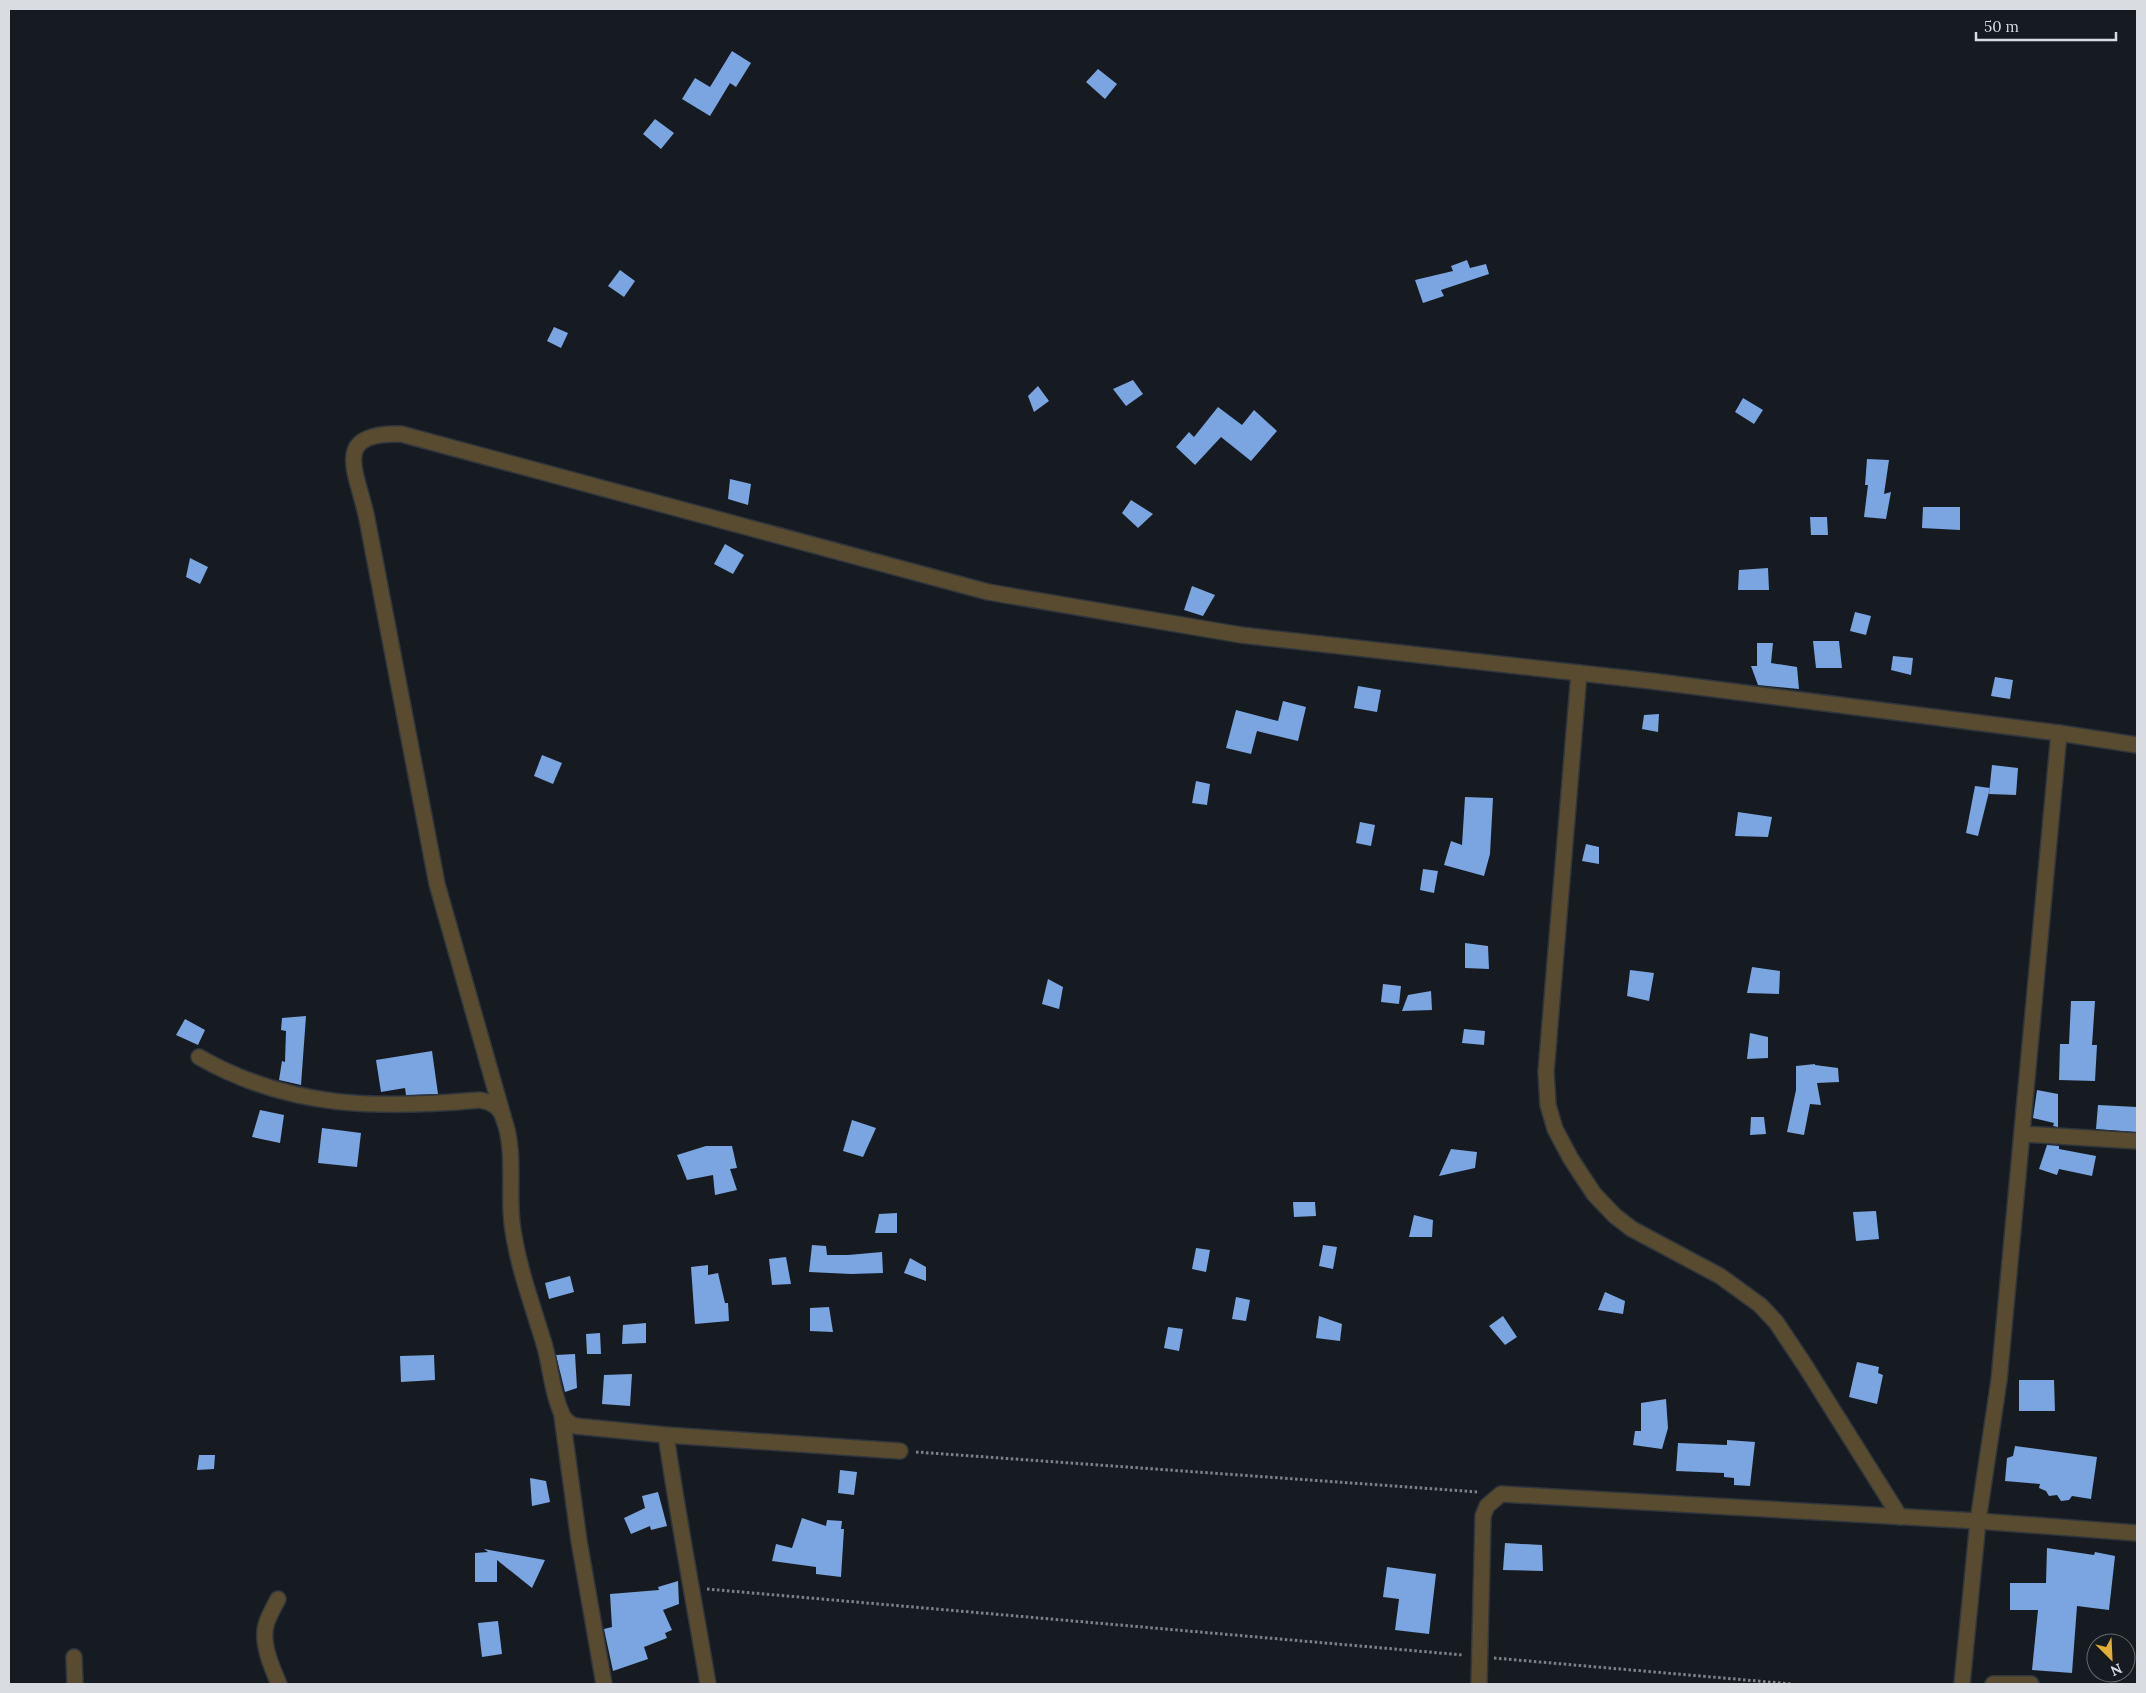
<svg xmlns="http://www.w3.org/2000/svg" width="2146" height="1693" font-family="Lora,serif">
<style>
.building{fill:#7aa5e0}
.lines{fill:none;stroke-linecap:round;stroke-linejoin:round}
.minor-casing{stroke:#31363c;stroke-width:18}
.path{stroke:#7d8187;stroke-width:3;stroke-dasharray:2.5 2.5;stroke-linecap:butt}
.minor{stroke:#584b30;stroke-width:15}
</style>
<rect width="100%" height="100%" fill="#161b21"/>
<g class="building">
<path d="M732,51L751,63L736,87L730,83L710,116L682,99L695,78L710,87Z"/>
<path d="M1098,69L1117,84L1105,99L1086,82Z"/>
<path d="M655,119L674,133L661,149L643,134Z"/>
<path d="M1467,260L1470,268L1486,264L1489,274L1441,290L1444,296L1423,303L1415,280L1453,271L1451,266Z"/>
<path d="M620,270L635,281L624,297L608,286Z"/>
<path d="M554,327L568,333L561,348L547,341Z"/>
<path d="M1133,380L1143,394L1126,406L1113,389Z"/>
<path d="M1038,386L1049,401L1034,412L1028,396Z"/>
<path d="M1743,398L1763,410L1754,424L1735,412Z"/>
<path d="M1218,407L1242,425L1254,410L1277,431L1251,461L1221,437L1195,465L1176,447L1189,432L1194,437Z"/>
<path d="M1867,459L1889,460L1884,494L1891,492L1886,519L1864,517L1868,485H1865Z"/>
<path d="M730,479L751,484L748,505L728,499Z"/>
<path d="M1131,500L1153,514L1138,528L1122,513Z"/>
<path d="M1923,507H1960V530L1922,528Z"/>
<path d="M1810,517H1827L1828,535H1811Z"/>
<path d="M725,544L744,555L733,574L714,564Z"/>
<path d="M190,558L208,567L200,584L186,577Z"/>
<path d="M1768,568L1769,590H1738L1739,570Z"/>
<path d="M1192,586L1215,595L1203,616L1184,610Z"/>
<path d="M1855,612L1871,616L1866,635L1850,631Z"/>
<path d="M1813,641H1839L1842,668H1816Z"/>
<path d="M1757,643H1773L1771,663L1797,667L1799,689L1758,685L1751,666H1757Z"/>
<path d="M1893,656L1913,658L1911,675L1891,670Z"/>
<path d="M1995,677L2013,680L2010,699L1991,696Z"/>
<path d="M1358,686L1381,690L1377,712L1354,708Z"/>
<path d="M1283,701L1306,707L1298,741L1257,731L1251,754L1226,748L1236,710L1278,721Z"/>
<path d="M1659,714L1658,732L1642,729L1644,715Z"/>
<path d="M542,755L562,763L553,784L534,776Z"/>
<path d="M1992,765L2018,768L2016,795L1989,794Z"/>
<path d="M1196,781L1210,784L1207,805L1192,803Z"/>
<path d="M1975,786L1990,788L1978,836L1966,833Z"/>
<path d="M1465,797L1493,798L1490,854L1484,876L1444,865L1451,841L1462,845Z"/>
<path d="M1738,812L1772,817L1768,837L1735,836Z"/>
<path d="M1360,822L1375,825L1371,846L1356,843Z"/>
<path d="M1586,844L1599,847V864L1582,861Z"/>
<path d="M1423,869L1438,871L1434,893L1420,890Z"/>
<path d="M1465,943L1488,946L1489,969L1465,968Z"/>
<path d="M1752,967L1780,971L1779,994L1747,993Z"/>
<path d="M1630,970L1654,973L1649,1001L1627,996Z"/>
<path d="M1048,979L1063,987L1059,1009L1042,1004Z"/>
<path d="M1383,984L1401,986L1399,1004L1381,1002Z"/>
<path d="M1431,991L1432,1010L1402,1011L1408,995Z"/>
<path d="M2071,1001H2095L2092,1045H2097L2095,1081L2059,1080L2060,1044H2069Z"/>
<path d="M306,1016L301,1085L279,1080L282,1061L285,1062L286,1031L281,1030L282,1018Z"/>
<path d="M185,1019L205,1030L198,1045L176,1035Z"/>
<path d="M1464,1029L1485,1031L1484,1045L1462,1043Z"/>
<path d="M1750,1033L1768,1037V1058L1747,1059Z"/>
<path d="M432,1051L438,1094L406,1095L405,1088L381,1092L376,1060Z"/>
<path d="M1815,1064V1065L1838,1068L1839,1082L1817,1083L1821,1105L1810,1104L1804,1135L1787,1132L1796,1090V1066Z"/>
<path d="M2037,1090L2058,1094V1127L2053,1126L2054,1123L2033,1118Z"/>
<path d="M2098,1105L2137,1107L2136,1132L2096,1129Z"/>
<path d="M260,1110L284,1115L280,1143L252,1137Z"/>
<path d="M1751,1117H1764L1766,1134L1750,1135Z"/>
<path d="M852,1120L876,1128L863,1157L843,1151Z"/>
<path d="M322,1128L361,1133L357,1167L318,1163Z"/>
<path d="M2047,1145L2059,1146V1149L2096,1156L2092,1176L2059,1169L2057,1175L2039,1169Z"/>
<path d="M706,1146H732L737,1168L730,1169L737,1190L715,1195L713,1175L687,1180L677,1155Z"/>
<path d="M1451,1149L1477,1152L1475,1168L1439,1176Z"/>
<path d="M1293,1202H1315L1316,1216L1294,1217Z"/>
<path d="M1876,1211L1879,1239L1856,1241L1853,1212Z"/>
<path d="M897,1213V1233H875L879,1214Z"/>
<path d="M1414,1215L1433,1220L1432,1237H1409Z"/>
<path d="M812,1245L826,1246L827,1255H848L882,1252L883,1273L851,1274L809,1272Z"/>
<path d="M1323,1245L1337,1247L1333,1269L1319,1266Z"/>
<path d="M1196,1248L1210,1250L1206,1272L1192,1269Z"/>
<path d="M786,1257L791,1284L772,1285L769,1259Z"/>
<path d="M910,1258L926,1267V1281L904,1273Z"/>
<path d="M708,1265V1275L718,1273L725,1303H728L729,1321L695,1324L691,1267Z"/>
<path d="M570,1276L574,1292L549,1299L545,1283Z"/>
<path d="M1605,1292L1625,1301L1623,1314L1598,1310Z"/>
<path d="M1236,1297L1250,1300L1246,1321L1232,1319Z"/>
<path d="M829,1307L833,1332L810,1331V1308Z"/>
<path d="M1319,1316L1342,1324L1340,1341L1316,1338Z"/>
<path d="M1503,1316L1517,1337L1505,1345L1489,1326Z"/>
<path d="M646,1323V1343L622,1344L623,1325Z"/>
<path d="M1168,1327L1183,1329L1179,1351L1164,1348Z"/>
<path d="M600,1333L601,1354H587L586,1334Z"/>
<path d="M575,1354L577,1388L565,1392L556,1355Z"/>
<path d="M434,1355L435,1380L401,1382L400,1356Z"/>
<path d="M1857,1362L1879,1367L1878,1373L1883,1375L1877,1404L1849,1397Z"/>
<path d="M632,1374L630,1406L602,1404L604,1375Z"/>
<path d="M2019,1380H2054L2055,1411H2019Z"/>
<path d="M1666,1399L1668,1428L1662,1449L1633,1445L1635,1431H1641V1403Z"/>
<path d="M1727,1440L1755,1442L1750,1486L1734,1485V1478L1724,1477V1473L1676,1471L1678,1443L1727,1445Z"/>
<path d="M2015,1446L2097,1457L2091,1499L2072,1496L2069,1500L2061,1501L2057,1495L2049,1496L2046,1491L2039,1488L2040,1484L2005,1481L2007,1458L2013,1456Z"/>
<path d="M199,1455H215L214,1469L197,1470Z"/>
<path d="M840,1470L857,1472L854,1495L838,1493Z"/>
<path d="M530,1478L546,1481L550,1502L532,1506Z"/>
<path d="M658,1492L667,1526L651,1530L650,1526L631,1534L624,1518L645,1508L642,1496Z"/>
<path d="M802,1518L826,1526L827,1520L842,1521L841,1529H844L841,1577L816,1574V1567L772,1561L776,1544L792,1548Z"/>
<path d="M1505,1543L1542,1545L1543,1571L1503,1570Z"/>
<path d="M2047,1548L2094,1555L2095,1552L2115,1556L2109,1610L2077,1606L2072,1673L2032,1670L2038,1610H2010V1583H2046Z"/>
<path d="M484,1549L545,1560L532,1588L497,1560V1582H475V1553L488,1552Z"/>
<path d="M1387,1567L1436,1574L1429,1634L1395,1630L1399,1599L1383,1597Z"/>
<path d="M678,1581L679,1604L663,1610L672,1630L665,1633L667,1638L644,1647L648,1659L613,1671L604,1629L612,1627L610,1594L659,1590L658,1587Z"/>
<path d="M498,1621L502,1654L482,1657L478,1623Z"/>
</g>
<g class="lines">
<defs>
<g id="minor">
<path d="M1579,673L1546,1072L1548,1105L1555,1129L1571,1159L1594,1194L1615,1216L1632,1229L1720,1276L1760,1305L1776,1322L1804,1364L1900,1517"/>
<path d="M2059,733L2137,745"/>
<path d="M199,1057C290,1109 379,1109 480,1100C491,1102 499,1106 503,1117C516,1149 508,1189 512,1223C517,1265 533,1306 545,1347C551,1369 552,1393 562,1414C564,1420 569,1423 575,1426L666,1435L900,1451"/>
<path d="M503,1116L437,884L367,519C358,473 329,432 401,434L988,592L1241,635L1651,681L2059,733L1999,1380L1978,1521L1962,1684"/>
<path d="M2023,1134L2137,1141"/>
<path d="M562,1416L579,1541L604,1684"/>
<path d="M666,1435C678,1518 694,1601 708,1684"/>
<path d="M278,1599C274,1607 268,1617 266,1625C261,1643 272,1668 279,1684"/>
<path d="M74,1657L75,1684"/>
<path d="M1479,1684L1483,1516L1487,1506L1501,1494L1978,1521L2137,1533"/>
<path d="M1993,1684H2031"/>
</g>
</defs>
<use href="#minor" class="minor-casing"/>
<g class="path">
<path d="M916,1452L1478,1492"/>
<path d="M707,1589L1463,1655"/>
<path d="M1494,1658L1792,1684"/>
</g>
<use href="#minor" class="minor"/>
</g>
<rect width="2146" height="1693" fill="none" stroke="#d9dce1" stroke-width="20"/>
<g transform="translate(2111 1658) rotate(156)"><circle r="24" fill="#161b21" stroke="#64686e"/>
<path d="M0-4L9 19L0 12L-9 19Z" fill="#e3ae35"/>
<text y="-8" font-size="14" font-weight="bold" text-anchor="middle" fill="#d9dce1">N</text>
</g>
<path d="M1976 32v8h140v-8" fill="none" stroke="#d9dce1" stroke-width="2.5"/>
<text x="1984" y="32" font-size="15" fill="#d9dce1" stroke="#161b21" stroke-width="4" paint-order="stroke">50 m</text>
</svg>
